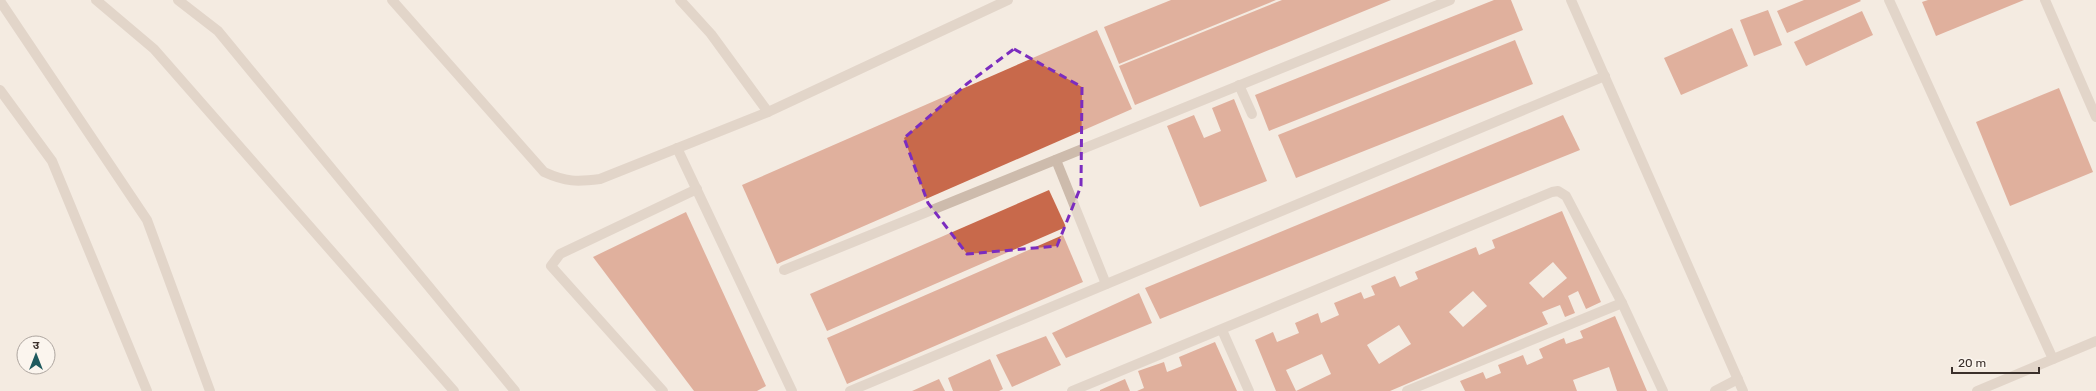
<svg xmlns="http://www.w3.org/2000/svg" width="2096" height="391" font-family="Rubik,'Noto Sans Devanagari',sans-serif">
<style>
.building{fill:#c8694b;fill-rule:evenodd}
.lines{fill:none;stroke-linecap:round;stroke-linejoin:round}
.minor{stroke:#cdbbac;stroke-width:10}
.marked{fill:none;stroke:#7b2cbf;stroke-width:3;stroke-dasharray:8 5;stroke-linejoin:round}
</style>
<rect width="100%" height="100%" fill="#f4ebe1"/>
<g class="building">
<path d="M1171,0H1276L1119,64L1104,27Z"/>
<path d="M1282,0H1391L1135,105L1119,66Z"/>
<path d="M1494,0H1511L1523,30L1269,131L1255,95Z"/>
<path d="M1804,0H1860L1861,1L1787,33L1777,11Z"/>
<path d="M1928,0H2024L1936,36L1922,2Z"/>
<path d="M1768,10L1782,45L1754,56L1740,20Z"/>
<path d="M1862,11L1873,35L1806,66L1794,42Z"/>
<path d="M1732,28L1748,66L1681,95L1664,58Z"/>
<path d="M1097,30L1132,109L777,264L742,185Z"/>
<path d="M1515,40L1533,84L1296,178L1278,135Z"/>
<path d="M2059,88L2093,172L2010,206L1976,122Z"/>
<path d="M1234,99L1267,181L1200,207L1167,126L1194,115L1204,138L1221,131L1212,108Z"/>
<path d="M1563,115L1580,150L1160,319L1145,288Z"/>
<path d="M1049,190L1066,227L827,331L810,294Z"/>
<path d="M1562,211L1601,302L1586,309L1578,291L1568,296L1575,313L1565,317L1560,305L1542,312L1548,324L1390,391H1276L1255,340L1273,332L1277,342L1299,333L1295,323L1318,313L1321,323L1339,315L1334,303L1361,292L1364,299L1375,295L1371,286L1395,276L1400,287L1418,279L1415,272L1476,247L1479,255L1495,248L1492,240ZM1553,262L1567,278L1543,298L1529,283ZM1473,291L1487,306L1463,327L1449,312ZM1399,325L1411,344L1379,364L1367,345ZM1322,354L1331,374L1296,391L1286,370Z"/>
<path d="M686,212L766,386L757,391H694L593,257Z"/>
<path d="M1063,235L1083,282L847,384L827,338Z"/>
<path d="M1139,293L1152,323L1066,358L1052,333Z"/>
<path d="M1615,316L1647,391H1617L1609,367L1573,380L1577,391H1465L1460,381L1483,372L1486,379L1501,373L1498,365L1523,355L1527,365L1543,358L1539,349L1564,338L1566,344L1583,338L1580,331Z"/>
<path d="M1046,336L1061,365L1012,387L996,355Z"/>
<path d="M1215,342L1237,391H1137L1144,388L1138,371L1164,362L1167,372L1182,366L1179,357Z"/>
<path d="M990,359L1003,389L999,391H953L948,378Z"/>
<path d="M939,379L945,391H912Z"/>
<path d="M1125,379L1130,391H1100V390Z"/>
</g>
<g class="lines">
<g class="minor">
<path d="M96,0L154,49L454,391"/>
<path d="M178,0L218,31L515,391"/>
<path d="M392,0L544,172C566,182 577,182 600,179L768,112L1008,0"/>
<path d="M680,0L711,34L768,112"/>
<path d="M1571,0L1743,391"/>
<path d="M1889,0L2053,359"/>
<path d="M2045,0L2096,117"/>
<path d="M0,1L147,220L210,391"/>
<path d="M1239,85L1252,114"/>
<path d="M0,90L52,161L147,391"/>
<path d="M677,148L792,391"/>
<path d="M1056,160L1106,284"/>
<path d="M784,270L1450,0"/>
<path d="M1222,330L1249,391"/>
<path d="M663,391L551,266L560,254L697,189"/>
<path d="M850,391L1605,76"/>
<path d="M1072,391L1552,192L1558,191L1566,196L1622,303L1663,391"/>
<path d="M1407,391L1622,303"/>
<path d="M1715,391L1738,379"/>
<path d="M1977,391L2096,341"/>
</g>
</g>
<path d="M0 0H2096V391H0ZM1014,49L1082,87L1081,186L1057,246L967,254L928,203L904,138L968,83Z" fill="#f4ebe1" fill-opacity=".55" fill-rule="evenodd"/>
<path class="marked" d="M1014,49L1082,87L1081,186L1057,246L967,254L928,203L904,138L968,83Z"/>
<g transform="translate(36 355)"><circle r="19" fill="#fbf5ee" stroke="#aea6a0"/>
<path d="M0-3L7 15L0 10L-7 15Z" fill="#1f5a5e"/>
<text y="-6" font-size="11" font-weight="bold" text-anchor="middle" fill="#3b302b">उ</text>
</g>
<path d="M1952 367v6h87v-6" fill="none" stroke="#3b302b" stroke-width="2"/>
<text x="1958" y="367" font-size="12" fill="#3b302b" stroke="#fbf5ee" stroke-width="3" paint-order="stroke">20 m</text>
</svg>
